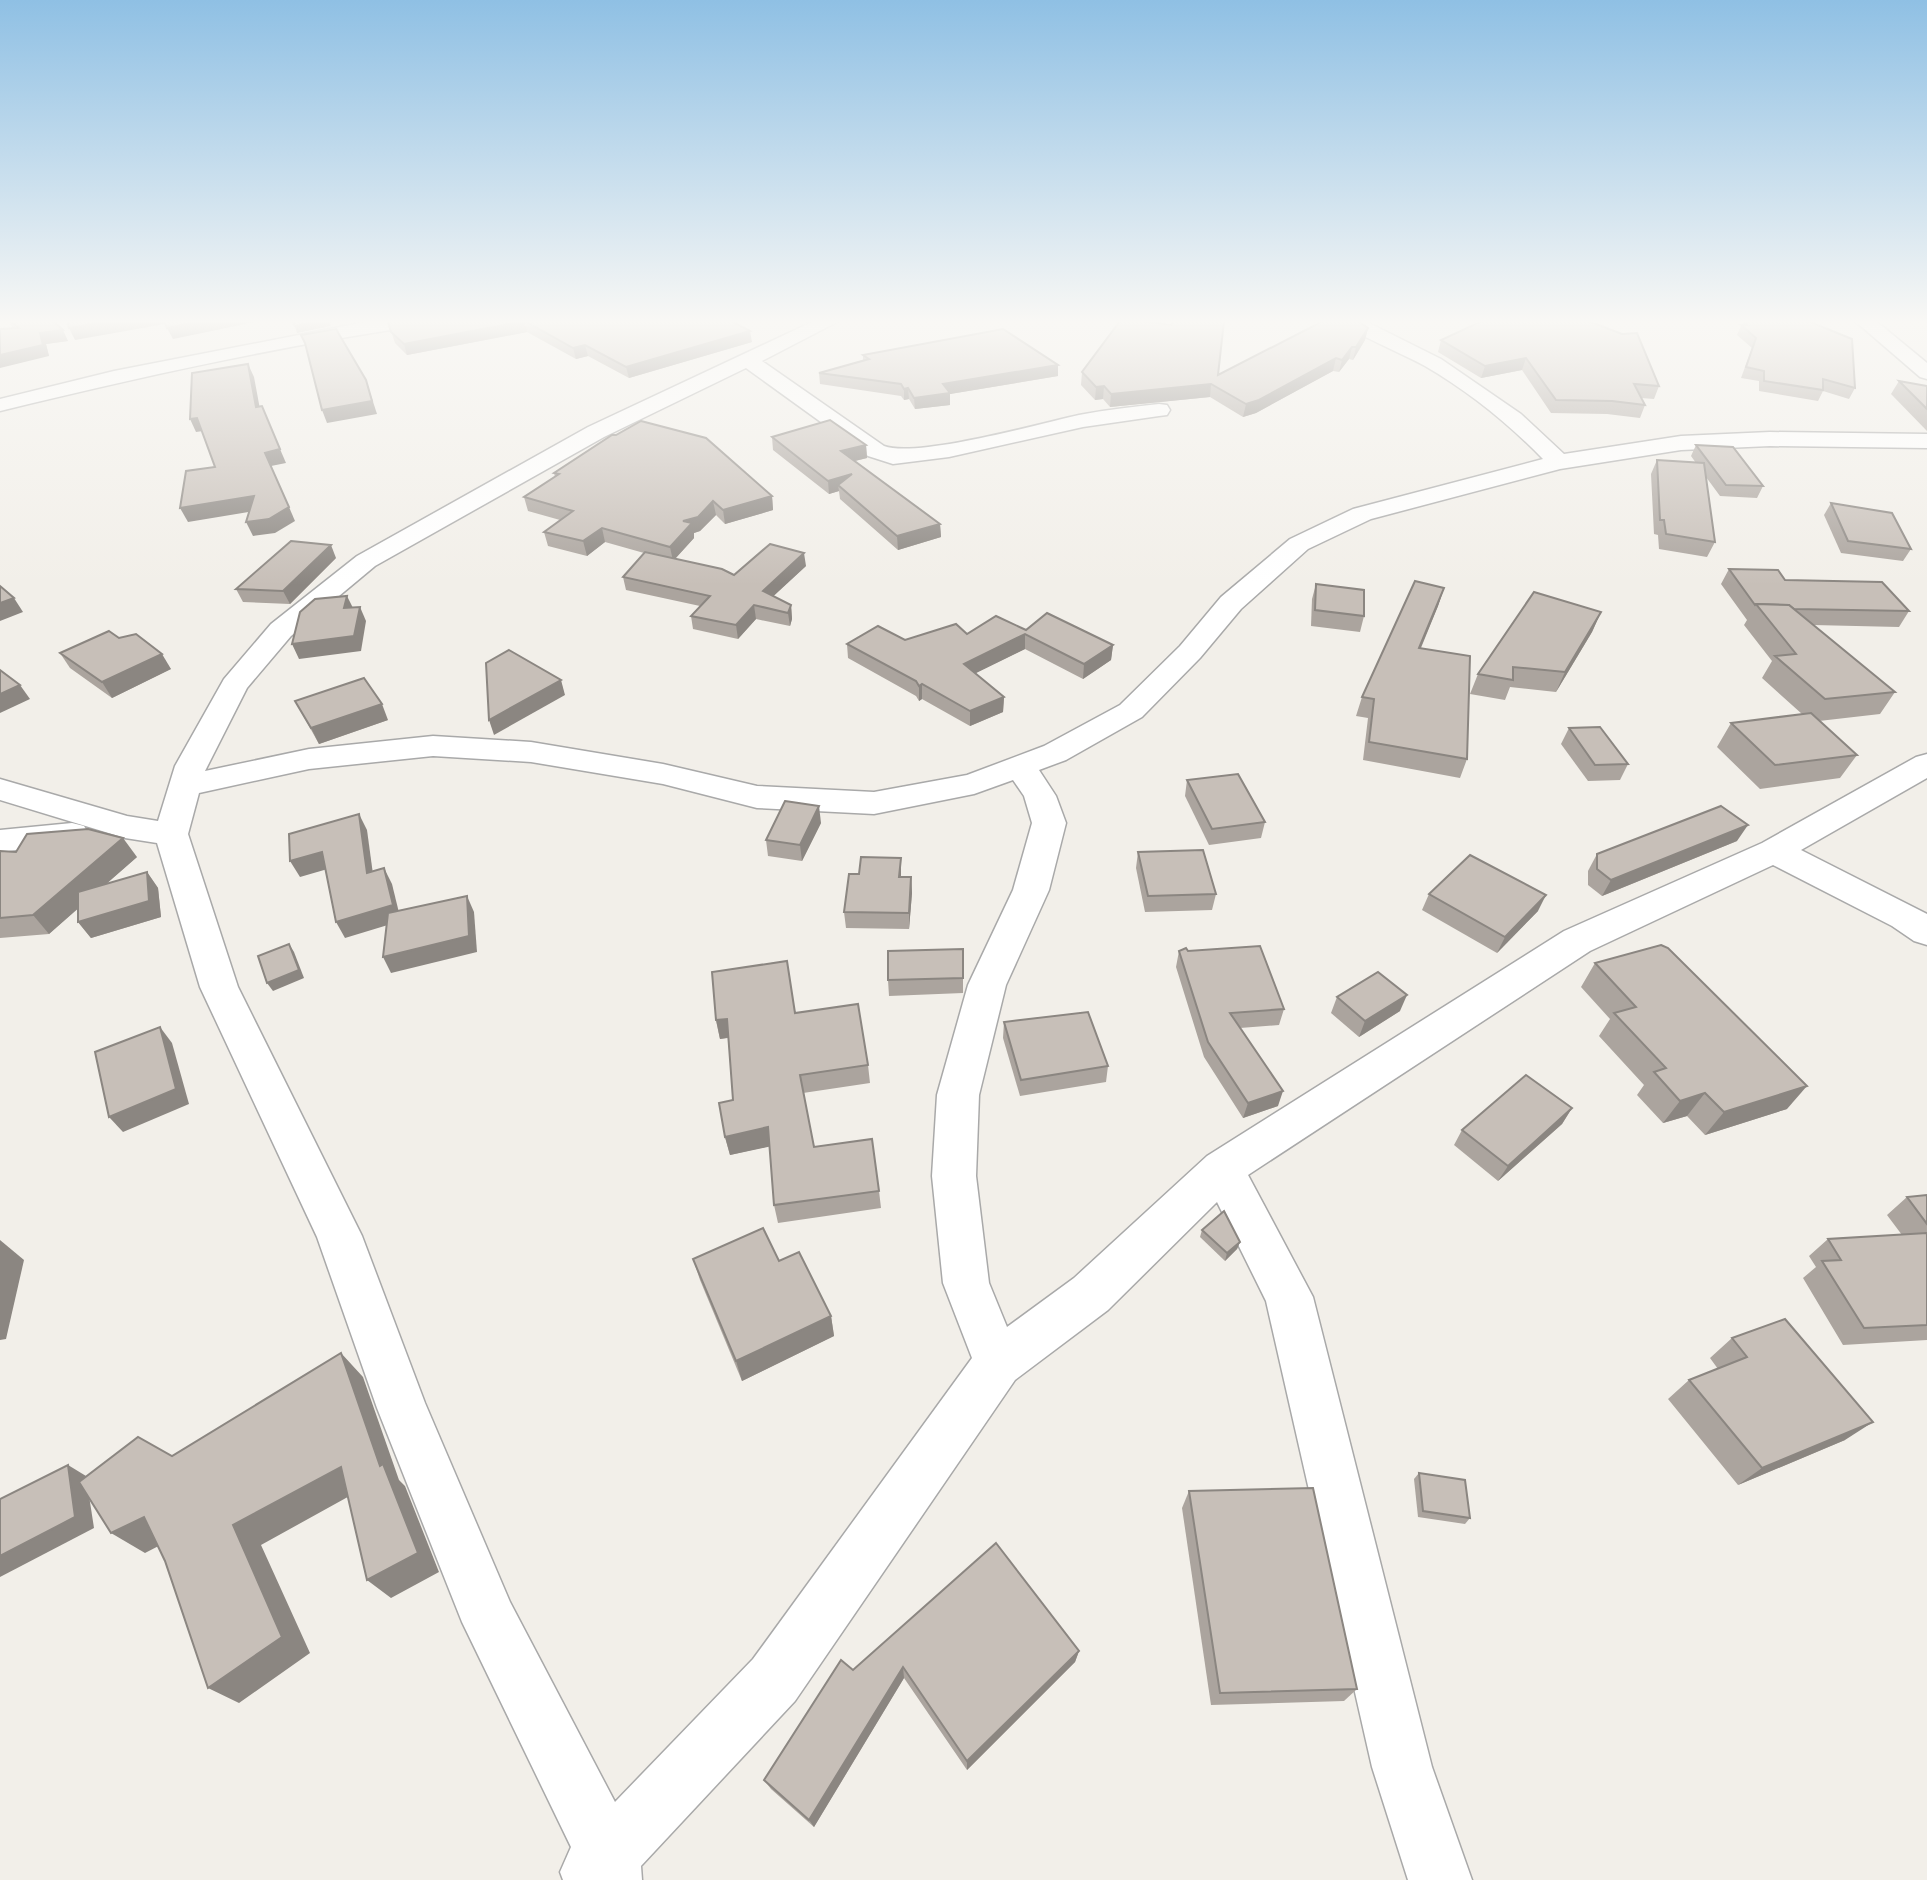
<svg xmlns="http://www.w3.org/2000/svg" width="1927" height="1880" font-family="'Fira Sans Condensed',sans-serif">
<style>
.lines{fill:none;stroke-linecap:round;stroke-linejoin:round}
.street-casing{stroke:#a9a9a9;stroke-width:3}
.street{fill:#fff;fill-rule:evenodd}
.wall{fill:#aba49e}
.shaded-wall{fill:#8b8681}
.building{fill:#c7bfb8;stroke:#8b8681;stroke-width:2}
</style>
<rect width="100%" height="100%" fill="#f2efe9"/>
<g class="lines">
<defs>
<g id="street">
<path d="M370,321H420L411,327C273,347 136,378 0,411V399L114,371Z"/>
<path d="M814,321H839L762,361L884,446C917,458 1039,424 1079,415C1105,410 1132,407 1159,404L1167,405L1170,410L1167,415L1159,416L1083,427L949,457L893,464L868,456L746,368L604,437L375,566L291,636L247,688L205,771L309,749L433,736L531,742L663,764L757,786L874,792L967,775L1044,746L1120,705L1180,646L1221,597L1290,539L1353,509L1543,459C1508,423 1468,391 1425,366C1408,356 1348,331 1339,321H1365L1441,359L1521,414L1564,454L1681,436L1770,432L1927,434V448L1770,446L1681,450L1560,469L1371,519L1308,549L1241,609L1200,658L1142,717L1066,760L1039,770L1056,796L1066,823L1049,890L1006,985L979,1095L976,1176L989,1283L1007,1327L1074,1278L1207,1156L1564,931L1762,843L1916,757L1927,754V778L1801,850L1927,914V945L1914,941L1892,926L1773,865L1590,951L1248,1175L1313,1297L1432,1767L1472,1880H1408L1372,1767L1266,1301L1217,1202L1108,1310L1015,1380L795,1701L641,1866L642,1880H563L560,1872L571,1847L462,1622L377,1408L317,1237L200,987L157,843L125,838L0,800V779L127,816L158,821L175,766L224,679L271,624L357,556L588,427ZM433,756L531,762L663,784L757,808L874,814L974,794L1013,780L1024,796L1032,823L1013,890L968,985L937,1095L932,1176L943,1283L972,1358L753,1659L615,1802L510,1602L425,1403L362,1236L238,987L188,834L199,793L309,769Z"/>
<path d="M1855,321H1876L1927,363V379L1920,377Z"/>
<path d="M72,823L84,826L89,834L84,842L0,852V830Z"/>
</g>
</defs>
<use href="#street" class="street-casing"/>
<use href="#street" class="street"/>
</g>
<g class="wall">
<path d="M8,321H53L68,341L46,344L49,356L13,328Z"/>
<path d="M731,321L752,342L629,378L588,356L576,359L527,332L407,355L395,343L388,322Z"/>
<path d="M1743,321H1808L1855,388L1849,399L1823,391L1818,401L1759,391V381L1741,378L1752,348L1737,335Z"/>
<path d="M1368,328L1365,340L1353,360L1349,359L1339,372L1333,371L1256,413L1243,417L1210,397L1110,407L1103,399L1095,400L1081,385L1082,372L1218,375Z"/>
<path d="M1441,340L1659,386L1654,399L1641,398L1645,405L1640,418L1607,414L1551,413L1522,370L1481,378L1438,352Z"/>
<path d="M863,355L1058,365V376L950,394V405L915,409L909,399L904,400L901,396L820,384L819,373L863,361Z"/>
<path d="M1899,381L1927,386V431L1891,394Z"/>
<path d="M772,437L866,445L867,458L855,461L940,524L941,537L898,550L840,499L839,491L829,494L773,450Z"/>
<path d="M1696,445L1763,486L1757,498L1720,496L1706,477L1715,542L1707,557L1659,549L1658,535L1654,534L1651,474L1657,460L1696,463L1691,456Z"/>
<path d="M554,473L772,496L773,510L725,524L716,515L700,531L694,533V538L675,559L734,575L806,566L773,596L791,605L792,619L790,626L756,619L738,639L693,629L691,616L700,606L626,590L623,577L644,553L605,542L587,556L548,546L544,532L560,520L528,511L524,497L555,477Z"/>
<path d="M1831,503L1911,549L1903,561L1841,553L1824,515Z"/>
<path d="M336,558L290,604L243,602L236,589Z"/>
<path d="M1729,569L1785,580L1909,611L1899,627L1813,625L1895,692L1880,714L1819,721L1857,755L1840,778L1760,789L1717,747L1731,723L1802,714L1762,678L1772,661L1744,625L1747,620L1721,584Z"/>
<path d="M1316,584L1364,616L1360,632L1311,626L1312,599Z"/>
<path d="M1444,588L1438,606L1421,648L1467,759L1460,778L1363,760L1368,718L1356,716L1362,697Z"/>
<path d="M1601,612L1592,632L1556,692L1510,687L1505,700L1470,694L1478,674Z"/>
<path d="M1026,630L1113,645L1111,660L1083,679L1025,649L975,673L1004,697L1003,712L970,726L922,699L919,701L916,696L848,658L847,644Z"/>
<path d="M119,638L171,669L112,698L70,668L60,653Z"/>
<path d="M295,701L388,720L319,744Z"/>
<path d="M1569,728L1628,764L1620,780L1588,781L1561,744Z"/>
<path d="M1187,780L1265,822L1261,838L1209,845L1185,796Z"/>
<path d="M821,823L802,861L768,856L766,840Z"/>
<path d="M1737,841L1602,896L1588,885V871L1597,854Z"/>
<path d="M0,851L137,857L106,884L147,872L158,888L161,917L91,938L78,922V908L49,934L0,938Z"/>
<path d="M1138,852L1216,894L1212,910L1145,912L1136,868Z"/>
<path d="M901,874V877H911L912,893L909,929L846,928L844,912Z"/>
<path d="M1429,894L1538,911L1497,953L1422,910Z"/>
<path d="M963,949V993L889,996L888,980Z"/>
<path d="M1179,951H1188L1284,1009L1279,1025L1240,1028L1278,1106L1243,1118L1204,1057L1176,967Z"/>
<path d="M1595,963L1787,1109L1705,1135L1687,1116L1663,1123L1637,1095L1644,1085L1599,1036L1610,1019L1581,987Z"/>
<path d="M1337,997L1400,1011L1359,1037L1331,1013Z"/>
<path d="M795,1013L868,1065L870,1083L803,1093L814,1147L879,1191L881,1208L778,1223L774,1205L770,1146L730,1155L725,1137L733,1100L728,1038L720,1039L716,1020Z"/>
<path d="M1004,1022L1108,1066L1106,1082L1020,1096L1003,1038Z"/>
<path d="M1572,1108L1562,1124L1498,1181L1454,1145L1462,1130Z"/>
<path d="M1927,1195V1340L1843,1345L1803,1278L1816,1267L1809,1256L1828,1239L1902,1235L1887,1215L1907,1197Z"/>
<path d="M1202,1230L1240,1242L1237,1249L1225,1261L1200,1237Z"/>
<path d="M693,1259L779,1261L831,1316L834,1336L742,1381L700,1280Z"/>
<path d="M1732,1338L1845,1440L1738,1485L1668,1399L1689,1380L1718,1369L1710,1358Z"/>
<path d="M1419,1473L1470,1518L1465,1524L1418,1517L1414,1479Z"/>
<path d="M1189,1491L1357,1689L1344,1701L1211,1705L1182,1508Z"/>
<path d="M1079,1651L1075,1662L967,1770L904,1678L814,1827L771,1789L764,1780L853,1670Z"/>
</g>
<g class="shaded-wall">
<path d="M108,321H164L165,324L75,340L69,328Z"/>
<path d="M199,321H260L173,339L167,328Z"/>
<path d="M319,321H330L331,326L297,333L295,326Z"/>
<path d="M524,321L527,332L407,355L404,344Z"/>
<path d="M1368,328L1365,340L1353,360L1356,347Z"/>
<path d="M63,330L68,341L46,344L49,356L0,368V355L40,333Z"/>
<path d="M750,331L752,342L629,378L626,367Z"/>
<path d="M585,345L588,356L576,359L573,348Z"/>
<path d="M1352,347L1349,359L1339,372L1342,360Z"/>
<path d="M1336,358L1333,371L1256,413L1243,417L1246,404Z"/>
<path d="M1526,358L1522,370L1481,378L1485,366Z"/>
<path d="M248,364L254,377L262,420L256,407Z"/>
<path d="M1058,365V376L950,394V405L915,409L914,398L943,384Z"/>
<path d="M366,380L377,414L327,423L322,410Z"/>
<path d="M1211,384L1210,397L1110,407L1111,394Z"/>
<path d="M1104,386L1103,399L1095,400L1096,387Z"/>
<path d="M908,388L909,399L904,400V389Z"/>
<path d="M197,418L203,431L196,432L190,419Z"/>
<path d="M866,445L867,458L842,464L841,451Z"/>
<path d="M280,449L286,463L271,466L265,453Z"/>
<path d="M852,474L838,485L839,491L829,494L828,481Z"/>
<path d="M254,496L260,510L188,522L180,508Z"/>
<path d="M772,496L773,510L725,524L723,510Z"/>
<path d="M713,501L716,515L700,531L694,533V538L673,561L670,547L683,521Z"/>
<path d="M289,507L295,521L275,533L253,536L246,522Z"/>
<path d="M940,524L941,537L898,550L897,536Z"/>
<path d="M602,528L605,542L587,556L583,541Z"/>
<path d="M331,545L336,558L290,604L283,591Z"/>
<path d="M804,553L806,566L765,604L763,591Z"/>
<path d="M1444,588L1438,606L1413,666L1419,648Z"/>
<path d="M347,596L354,610L344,608Z"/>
<path d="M14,598L23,612L0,621V603Z"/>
<path d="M754,605L756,619L738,639L736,625Z"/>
<path d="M791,605L792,619L790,626L788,613Z"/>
<path d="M360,607L366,621L361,651L299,659L292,644Z"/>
<path d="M1601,612L1592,632L1556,692L1565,672Z"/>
<path d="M1025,634V649L964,679V664Z"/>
<path d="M1113,645L1111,660L1083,679L1084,664Z"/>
<path d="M162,654L171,669L112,698L102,682Z"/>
<path d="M561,680L565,695L494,735L489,720Z"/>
<path d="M922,684V699L919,701V686Z"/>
<path d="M20,685L30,699L0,713V694Z"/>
<path d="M1004,697L1003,712L970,726V711Z"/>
<path d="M382,704L388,720L319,744L311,728Z"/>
<path d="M819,806L821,823L802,861L800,845Z"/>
<path d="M359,814L367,830L375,889L367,873Z"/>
<path d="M1748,825L1737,841L1602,896L1611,880Z"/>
<path d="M123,838L137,857L49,934L33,915Z"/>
<path d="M322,852L331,868L300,877L290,861Z"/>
<path d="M901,858V874L900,893L899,877Z"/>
<path d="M384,868L392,884L401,921L345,938L336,922Z"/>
<path d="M147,872L158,888L161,917L91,938L78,922Z"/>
<path d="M911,877L912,893L909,929V913Z"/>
<path d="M1546,895L1538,911L1497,953L1505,937Z"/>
<path d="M467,896L474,912L477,952L391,973L383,957Z"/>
<path d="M289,944L294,952L304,978L273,991L267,983Z"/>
<path d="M1407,995L1400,1011L1359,1037L1365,1021Z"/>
<path d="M727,1019L732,1037L720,1039L716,1020Z"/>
<path d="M160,1027L172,1043L189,1104L123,1132L109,1117Z"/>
<path d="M1807,1086L1787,1109L1705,1135L1724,1112Z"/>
<path d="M1283,1091L1278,1106L1243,1118L1248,1103Z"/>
<path d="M1705,1093L1687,1116L1663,1123L1680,1101Z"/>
<path d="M1572,1108L1562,1124L1498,1181L1508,1166Z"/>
<path d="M768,1127L772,1146L730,1155L725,1137Z"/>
<path d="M0,1240L24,1260L6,1339L0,1340Z"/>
<path d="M1240,1242L1237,1249L1225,1261L1227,1253Z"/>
<path d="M831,1316L834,1336L742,1381L736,1361Z"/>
<path d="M341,1353L363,1377L399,1480L405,1486L439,1572L391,1598L367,1580L380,1466Z"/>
<path d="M1873,1422L1845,1440L1738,1485L1762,1468Z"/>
<path d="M68,1465L86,1476L94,1528L0,1577V1556Z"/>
<path d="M341,1467L364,1488L261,1545L310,1653L239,1703L208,1688L233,1525Z"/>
<path d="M144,1517L176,1537L145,1553L111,1533Z"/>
<path d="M1079,1651L1075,1662L967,1770V1761Z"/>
<path d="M903,1667L904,1678L814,1827L809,1820Z"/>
</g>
<g class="building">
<path d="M11,321H53L63,330L40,333L43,345L0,355V329L19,328Z"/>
<path d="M67,321H108L69,328Z"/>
<path d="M164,321H199L167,328Z"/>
<path d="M292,321H319L295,326Z"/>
<path d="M391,321H524L404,344L391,332L388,322Z"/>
<path d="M525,321H731L750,331L626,367L585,345L573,348Z"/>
<path d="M1120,321H1141L1171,325L1173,321H1224L1218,375L1323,321H1358L1368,328L1356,347H1352L1342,360L1336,358L1259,400L1246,404L1211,384L1111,394L1104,386L1096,387L1082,372Z"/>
<path d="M1482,321H1588L1622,334L1637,333L1659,386L1634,384L1645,405L1612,401L1556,400L1526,358L1485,366L1441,340Z"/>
<path d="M1744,321H1808L1852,339L1855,388L1823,379V390L1764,381V371L1746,367L1756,338L1741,325H1748Z"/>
<path d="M336,329L366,380L372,401L322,410L305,343L301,335Z"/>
<path d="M1003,329L1058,365L943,384L950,393L914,398L908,388L904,389L901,384L819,373L869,359L863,355Z"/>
<path d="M248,364L256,407L262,406L280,449L265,453L289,507L269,519L246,522L254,496L180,508L186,471L215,467L197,418L190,419L192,373Z"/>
<path d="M1899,381L1927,386V409Z"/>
<path d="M830,420L866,445L841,451L940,524L897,536L838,485L852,474L828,481L772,437Z"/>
<path d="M641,421L706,438L772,496L723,510L713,501L698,517L683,521L692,523L670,547L602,528L583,541L544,532L573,511L524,497L559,474L554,473L612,435H616Z"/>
<path d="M1696,445L1733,447L1763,486L1726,485Z"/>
<path d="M1657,460L1704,463L1715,542L1666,534L1664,520H1660Z"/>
<path d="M1831,503L1892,513L1911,549L1848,541Z"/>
<path d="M291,541L331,545L283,591L236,589Z"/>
<path d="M770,544L804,553L763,591L791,605L788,613L754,605L736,625L691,616L710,596L623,577L645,552L722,569L734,575Z"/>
<path d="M1729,569L1778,570L1785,580L1882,582L1909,611L1794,609L1789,605L1756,604L1755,605Z"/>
<path d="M1415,581L1444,588L1419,648L1470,656L1467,759L1369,742L1374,699L1362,697Z"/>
<path d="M1316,584L1364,590V616L1315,610Z"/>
<path d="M0,586L14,598L0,603Z"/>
<path d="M1534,592L1601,612L1565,672L1513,667V680L1478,674Z"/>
<path d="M347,596L344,608L360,607L354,636L292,644L300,612L315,599Z"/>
<path d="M1756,604L1789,605L1895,692L1825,699L1775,656L1796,654Z"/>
<path d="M1047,613L1113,645L1084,664L1025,634L964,664L1004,697L970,711L922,684L919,686L916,681L847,644L878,626L905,640L956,624L967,634L996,616L1026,630Z"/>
<path d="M109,631L119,638L136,634L162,654L102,682L60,653Z"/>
<path d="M509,650L561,680L489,720L486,663Z"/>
<path d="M0,670L20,685L0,694Z"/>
<path d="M364,678L382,704L311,728L295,701Z"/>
<path d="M1811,713L1857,755L1775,765L1731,723Z"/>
<path d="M1600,727L1628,764L1595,765L1569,728Z"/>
<path d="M1238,774L1265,822L1212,829L1187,780Z"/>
<path d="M785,801L819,806L800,845L766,840Z"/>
<path d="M1721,806L1748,825L1611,880L1597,869V854Z"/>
<path d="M359,814L367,873L384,868L393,905L336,922L322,852L290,861L289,834Z"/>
<path d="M88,829L123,838L33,915L0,918V851L16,852L27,834Z"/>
<path d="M1203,850L1216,894L1148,896L1138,852Z"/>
<path d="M1470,855L1546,895L1505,937L1429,894Z"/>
<path d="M861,857L901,858L899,877H911L909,913L844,912L849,874H859Z"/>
<path d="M147,872L149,901L78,922V892Z"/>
<path d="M467,896L469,936L383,957L388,913Z"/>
<path d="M289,944L299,970L267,983L258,956Z"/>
<path d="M1661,945L1668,948L1807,1086L1724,1112L1705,1093L1680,1101L1654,1072L1666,1068L1614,1013L1636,1007L1595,963Z"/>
<path d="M1260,946L1284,1009L1230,1013L1283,1091L1248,1103L1208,1042L1179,951L1186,948L1188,951Z"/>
<path d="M963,949V978L888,980V951Z"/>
<path d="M787,961L795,1013L858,1004L868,1065L800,1075L814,1147L872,1139L879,1191L774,1205L768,1127L725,1137L719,1103L733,1100L727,1019L716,1020L712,972Z"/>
<path d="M1378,972L1407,995L1365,1021L1337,997Z"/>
<path d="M1088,1012L1108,1066L1021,1080L1004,1022Z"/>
<path d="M160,1027L176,1089L109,1117L95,1052Z"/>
<path d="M1526,1075L1572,1108L1508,1166L1462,1130Z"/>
<path d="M1927,1195V1224L1907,1197Z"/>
<path d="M1224,1211L1240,1242L1227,1253L1202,1230Z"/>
<path d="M763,1228L779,1261L799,1252L831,1316L736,1361L693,1259Z"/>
<path d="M1927,1233V1325L1864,1328L1822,1261L1841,1260L1828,1239Z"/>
<path d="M1785,1319L1873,1422L1762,1468L1689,1380L1747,1357L1732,1338Z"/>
<path d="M341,1353L380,1466L383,1464L418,1553L367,1580L341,1467L233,1525L282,1637L208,1688L165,1561L144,1517L111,1533L79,1482L138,1437L172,1456Z"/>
<path d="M68,1465L75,1517L0,1556V1499Z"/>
<path d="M1419,1473L1465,1480L1470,1518L1423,1511Z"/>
<path d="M1313,1488L1357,1689L1220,1693L1189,1491Z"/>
<path d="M996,1543L1079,1651L967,1761L903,1667L809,1820L764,1780L841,1660L853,1670Z"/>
</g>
<linearGradient id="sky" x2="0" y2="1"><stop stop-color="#8fc0e4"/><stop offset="0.55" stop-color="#f9f8f5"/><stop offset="1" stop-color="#f9f8f5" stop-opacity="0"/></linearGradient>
<rect width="1927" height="585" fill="url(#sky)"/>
</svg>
